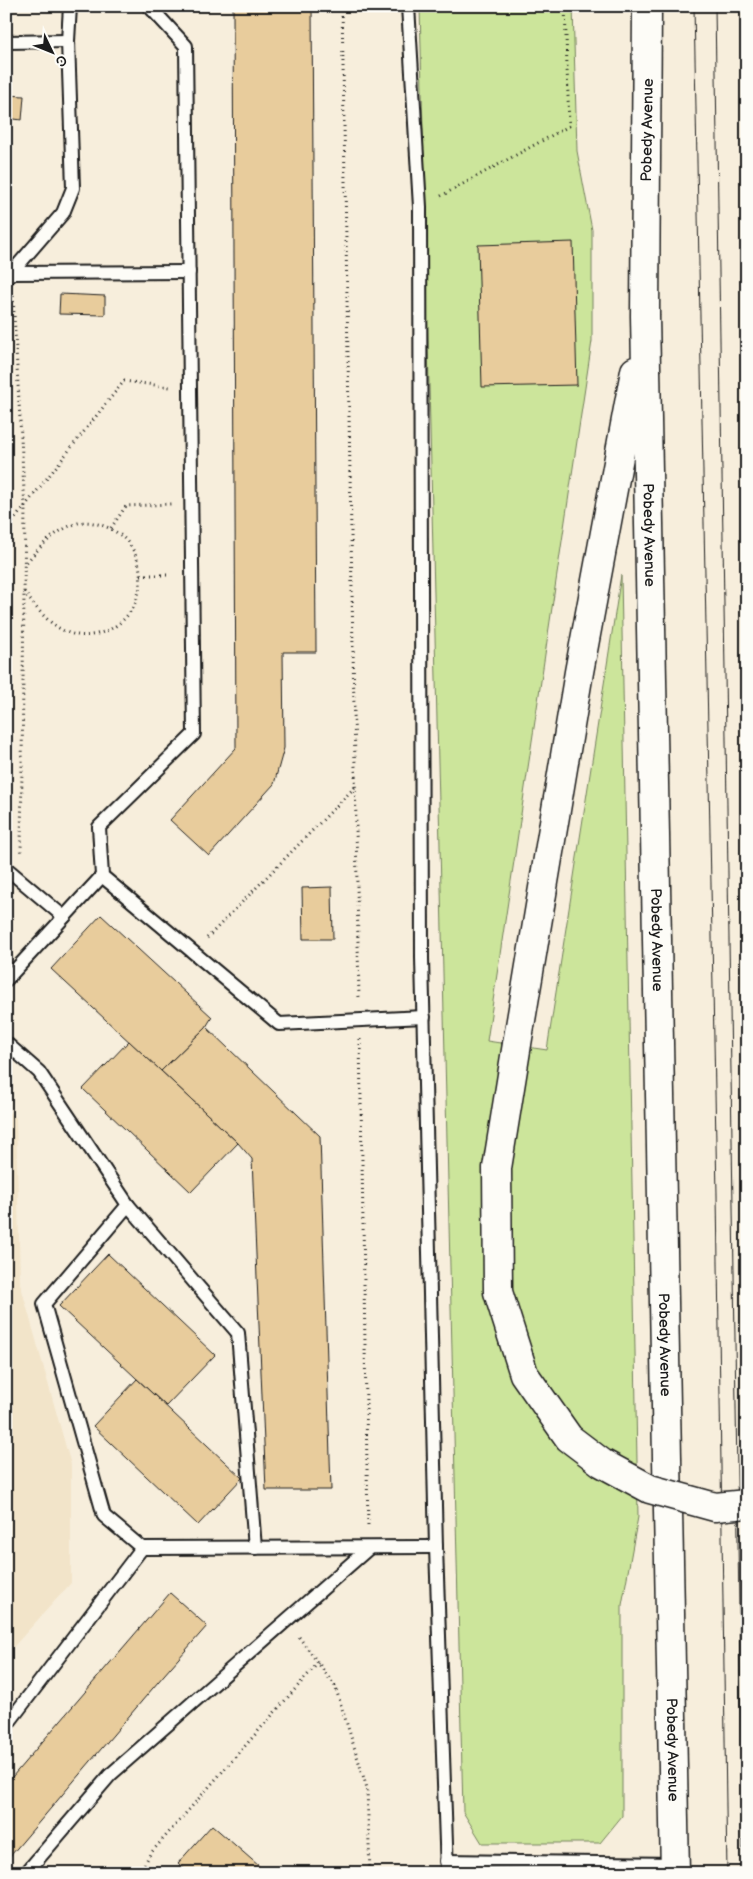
<svg xmlns="http://www.w3.org/2000/svg" width="753" height="1879" font-family="'Balsamiq Sans',sans-serif">
<style>
.built{fill:#f2e4c9}
.green{fill:#cce59b;stroke:#74805c}
.building{fill:#e8cc9c;stroke:#1c1c1c}
.lines{fill:none;stroke-linecap:round;stroke-linejoin:round}
.service-casing{stroke:#1c1c1c;stroke-width:16}
.primary-casing{stroke:#1c1c1c;stroke-width:31}
.path{stroke:#1c1c1c;stroke-width:3;stroke-dasharray:1 4;stroke-linecap:butt}
.service{stroke:#fdfcf7;stroke-width:12}
.primary{stroke:#fdfcf7;stroke-width:28}
.tram{stroke:#1c1c1c;stroke-width:1}
.primary-bridge-casing{stroke:#1c1c1c;stroke-width:31;stroke-linecap:butt}
.primary-bridge{stroke:#fdfcf7;stroke-width:28}
.labels{text-anchor:middle;stroke-width:4.5;stroke-linejoin:round;paint-order:stroke}
.street-label{font-size:15px;fill:#1c1c1c;stroke:#fdfcf7}
</style>
<rect width="100%" height="100%" fill="#f7eedc"/>
<filter id="ink" filterUnits="userSpaceOnUse"><feTurbulence type="fractalNoise" baseFrequency=".02" numOctaves="2"/><feDisplacementMap in="SourceGraphic" scale="10" xChannelSelector="R" yChannelSelector="G"/><feConvolveMatrix kernelMatrix="1 2 1 2 8 2 1 2 1" color-interpolation-filters="sRGB"/></filter>
<g filter="url(#ink)">
<path class="built" d="M6,1110L16,1118L20,1283L71,1465V1583L6,1655Z"/>
<path class="green" d="M420,6H573L577,151L592,230V341L487,1041L547,1050L621,575L638,1517L622,1605V1816L600,1843H482L463,1812Z"/>
<g class="building">
<path d="M233,6H312L316,652H283L284,748L274,784L209,856L170,820L236,748Z"/>
<path d="M6,95L24,96L22,120L6,118Z"/>
<path d="M573,242L577,385L482,387L478,245Z"/>
<path d="M60,294L105,296V315L59,314Z"/>
<path d="M332,887L333,939H303L302,888Z"/>
<path d="M101,915L212,1017L206,1027L161,1071L51,969Z"/>
<path d="M206,1027L320,1136L331,1490H266L252,1159L238,1143L161,1071Z"/>
<path d="M129,1041L238,1143L191,1192L83,1089Z"/>
<path d="M108,1254L215,1355L166,1406L59,1306Z"/>
<path d="M137,1379L242,1478L198,1525L93,1426Z"/>
<path d="M170,1593L207,1626L164,1675L6,1861V1784Z"/>
<path d="M212,1825L267,1873H189L178,1863Z"/>
</g>
<g class="lines">
<defs>
<g id="service">
<path d="M408,6L420,207L422,958L436,1547L447,1873"/>
<path d="M6,42L68,41"/>
<path d="M12,273L189,272"/>
<path d="M6,279L63,213L73,188L68,41L70,6"/>
<path d="M6,868L64,917"/>
<path d="M102,876L279,1024L424,1017"/>
<path d="M6,980L102,876L99,827L194,734L186,46L149,6"/>
<path d="M6,1043L39,1072L128,1205L44,1304L104,1516L142,1548L436,1547"/>
<path d="M128,1205L238,1333L255,1548"/>
<path d="M6,1726L142,1548"/>
<path d="M446,1861L675,1864"/>
<path d="M26,1873L110,1775L369,1548"/>
</g>
<g id="primary">
<path id="s1" d="M647,6L645,316L675,1873"/>
<path d="M517,1044L579,672L635,371"/>
</g>
</defs>
<use href="#service" class="service-casing"/>
<use href="#primary" class="primary-casing"/>
<g class="path">
<path d="M342,6L359,1000"/>
<path d="M441,196L569,126L565,6"/>
<path d="M13,296L25,508L21,852"/>
<path d="M111,528L126,506L171,504"/>
<path d="M6,530L124,381L170,387"/>
<path d="M141,575H171"/>
<path d="M24,592C43,617 63,642 97,634C151,621 156,545 104,526C96,523 86,521 78,523C55,530 40,547 25,564"/>
<path d="M207,938L355,787"/>
<path d="M360,1039L368,1528"/>
<path d="M299,1637L335,1686L367,1788L370,1873"/>
<path d="M140,1873L150,1854L318,1663"/>
</g>
<use href="#service" class="service"/>
<use href="#primary" class="primary"/>
<g class="tram">
<path d="M694,6L717,1195L727,1873"/>
<path d="M715,6L743,1873"/>
</g>
<defs>
<path id="primary-bridge" d="M517,1044L497,1168L498,1292L524,1374L569,1438L602,1463L650,1489L715,1507L747,1504"/>
</defs>
<use href="#primary-bridge" class="primary-bridge-casing"/>
<use href="#primary-bridge" class="primary-bridge"/>
</g>
</g>
<g class="labels">
<g class="street-label">
<text transform="translate(647 130) rotate(-89)" y="5">Pobedy Avenue</text>
<text dy="5" stroke="none"><textPath href="#s1" startOffset="529">Pobedy Avenue</textPath></text>
<text dy="5" stroke="none"><textPath href="#s1" startOffset="934">Pobedy Avenue</textPath></text>
<text dy="5" stroke="none"><textPath href="#s1" startOffset="1339">Pobedy Avenue</textPath></text>
<text dy="5" stroke="none"><textPath href="#s1" startOffset="1744">Pobedy Avenue</textPath></text>
</g>
</g>
<rect width="753" height="1879" fill="none" stroke="#fdfcf7" stroke-width="25"/>
<rect x="12" y="12" width="728" height="1854" fill="none" stroke="#1c1c1c" stroke-width="2" filter="url(#ink)"/>
<g transform="translate(52 52) rotate(133)" stroke="#fdfcf7" stroke-width="4" paint-order="stroke">
<path d="M0-4L9 19L0 12L-9 19Z" fill="#1c1c1c"/>
<text y="-8" font-size="14" font-weight="bold" text-anchor="middle" fill="#1c1c1c">С</text>
</g>
</svg>
